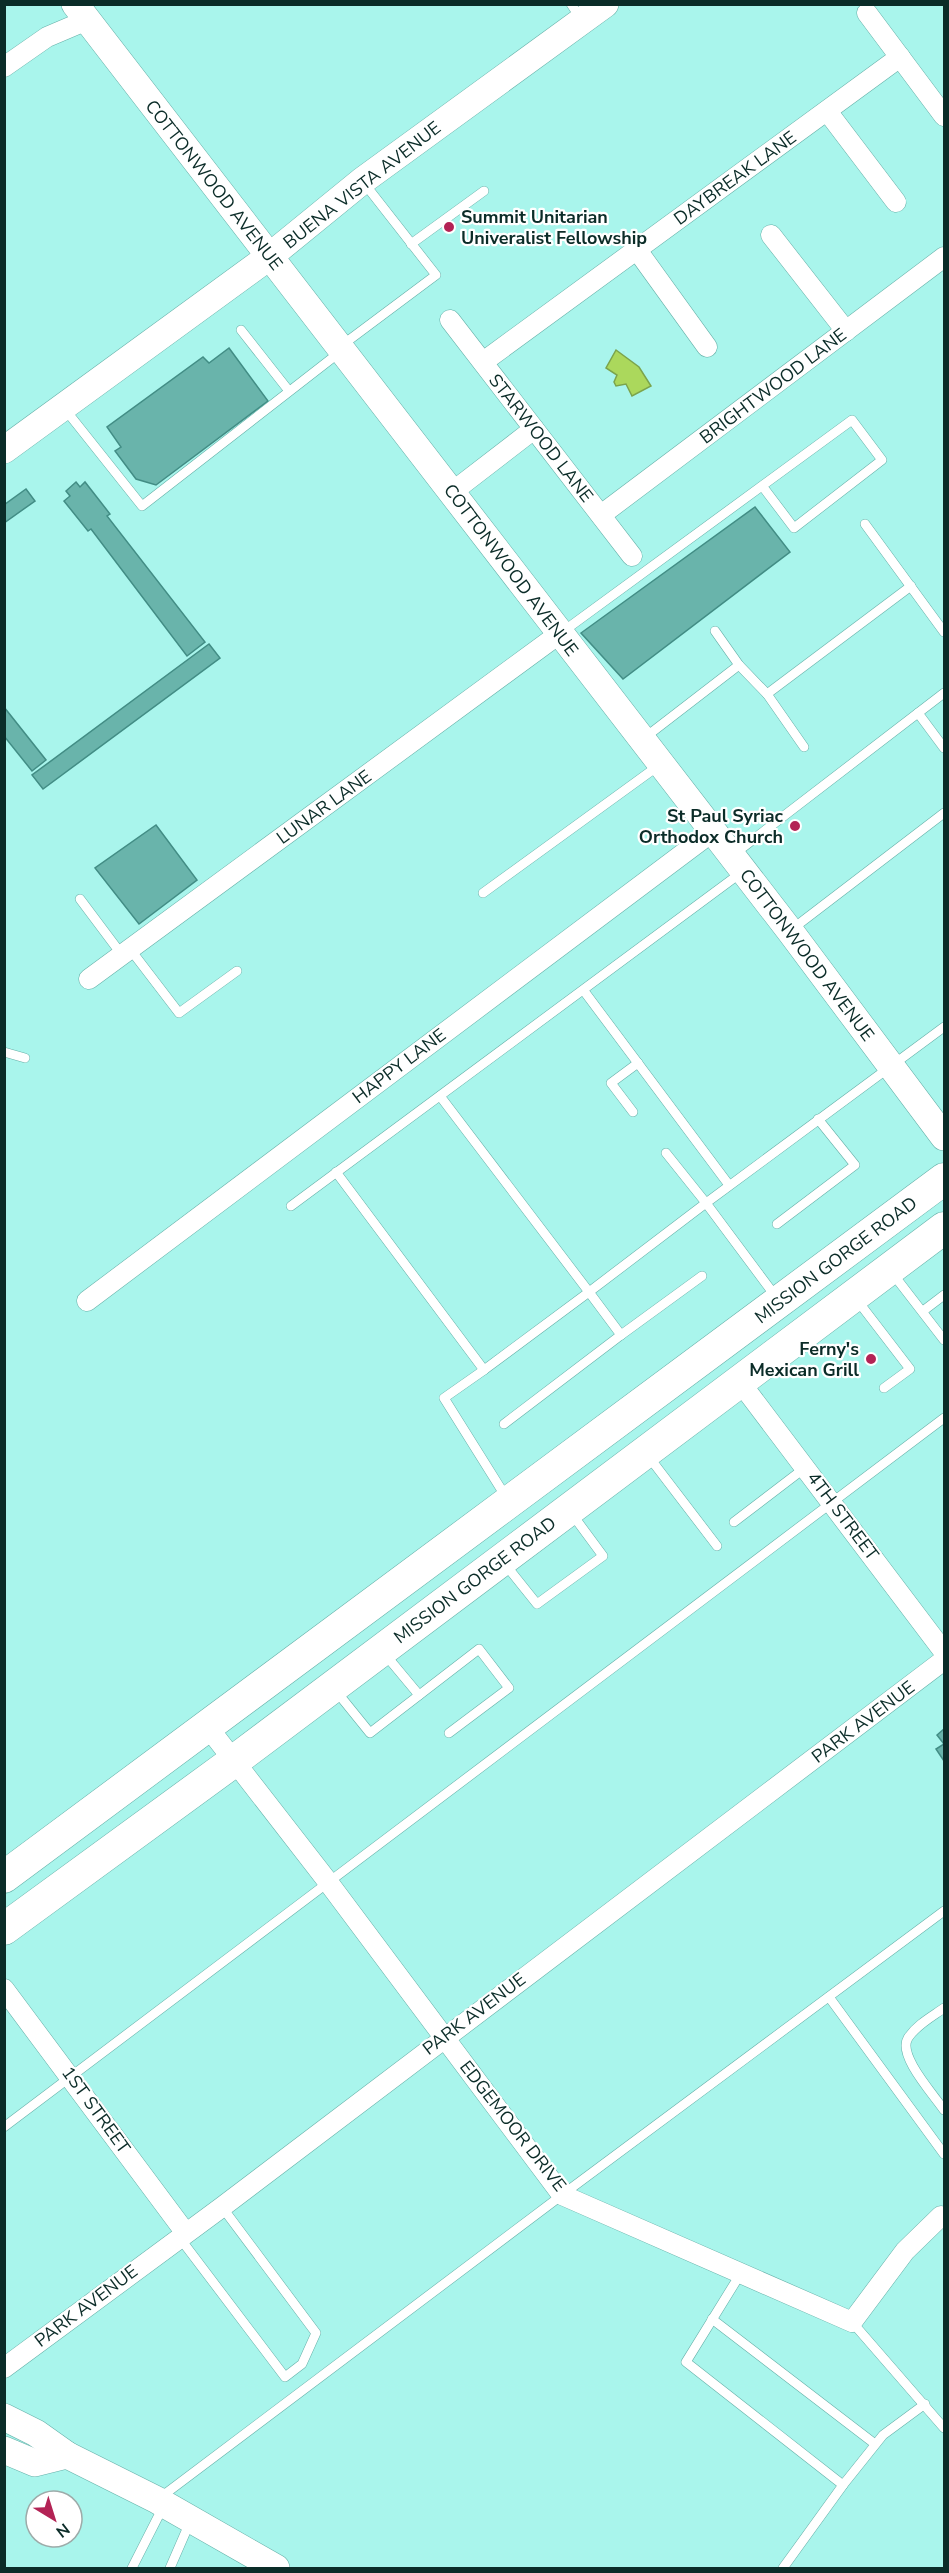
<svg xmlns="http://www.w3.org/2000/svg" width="949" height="2573" font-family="'Nunito Sans',sans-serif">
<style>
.water{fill:#abd85c;stroke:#7ba44c;stroke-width:1.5}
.building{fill:#69b4ab;stroke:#428d85;stroke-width:1.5}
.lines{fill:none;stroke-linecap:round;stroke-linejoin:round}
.lane-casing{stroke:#65b0a8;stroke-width:10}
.street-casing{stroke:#65b0a8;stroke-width:21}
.secondary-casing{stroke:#65b0a8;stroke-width:28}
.primary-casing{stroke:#65b0a8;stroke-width:33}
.lane{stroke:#fff;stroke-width:9}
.street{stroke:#fff;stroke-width:20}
.secondary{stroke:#fff;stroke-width:27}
.primary{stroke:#fff;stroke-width:32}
.poi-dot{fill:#b32355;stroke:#fff;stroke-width:2}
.labels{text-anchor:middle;stroke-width:4.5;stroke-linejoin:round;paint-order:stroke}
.street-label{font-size:18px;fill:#0b2c28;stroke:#fff}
.poi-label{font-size:18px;font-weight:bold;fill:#0b2c28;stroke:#fff;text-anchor:end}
</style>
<rect width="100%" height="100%" fill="#a9f5ec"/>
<path class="water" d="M616,350L639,367L651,386L632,396L626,384L616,386L614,382L617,375L606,368Z"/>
<g class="building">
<path d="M229,348L268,401L156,485L136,479L115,451L121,447L107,427L203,357L209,363Z"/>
<path d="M76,482L80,487L85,482L110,514L107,516L205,642L187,656L91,529L88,531L64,501L70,496L66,491Z"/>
<path d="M26,489L35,501L4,523V505Z"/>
<path d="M755,507L790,552L623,679L581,633Z"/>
<path d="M209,644L220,658L43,789L32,775Z"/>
<path d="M4,707L46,760L32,771L4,736Z"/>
<path d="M156,825L197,880L139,924L95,868Z"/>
<path d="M944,1729V1761L936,1749L944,1744L937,1735Z"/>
</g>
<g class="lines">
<defs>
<g id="lane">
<path d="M571,4L581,19"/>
<path d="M411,244L484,191"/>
<path d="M241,330L289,391"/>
<path d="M341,346L436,275L364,183"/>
<path d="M64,408L142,506L340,352"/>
<path d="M865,524L944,632"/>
<path d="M715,631L739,665L767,694L804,747"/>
<path d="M561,633L852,420L882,460L794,528L763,487"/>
<path d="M767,694L911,586"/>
<path d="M918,713L944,748"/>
<path d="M643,739L739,665"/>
<path d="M733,855L944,693"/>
<path d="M483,893L658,766"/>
<path d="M80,899L122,955"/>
<path d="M791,930L944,813"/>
<path d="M130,949L179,1013L237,971"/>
<path d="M584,991L729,1185"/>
<path d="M4,1052L25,1058"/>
<path d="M440,1096L589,1292L706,1203L666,1153"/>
<path d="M633,1112L611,1083L638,1063"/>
<path d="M336,1172L484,1370L589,1292L621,1335L504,1424"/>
<path d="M291,1206L742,872"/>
<path d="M777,1224L855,1165L818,1119"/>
<path d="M893,1274L944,1340"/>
<path d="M776,1297L706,1203L944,1027"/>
<path d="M857,1300L910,1369L884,1388"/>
<path d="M923,1311L944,1295"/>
<path d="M621,1335L702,1276"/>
<path d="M484,1370L444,1398L506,1497"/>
<path d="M649,1457L717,1546"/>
<path d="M734,1522L806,1467"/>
<path d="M505,1564L537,1604L603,1556L572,1514"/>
<path d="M384,1653L419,1695"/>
<path d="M336,1691L370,1733L479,1649L509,1688L449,1733"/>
<path d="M829,1997L944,2154"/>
<path d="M944,2008C933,2016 916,2025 908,2038C897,2055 934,2095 944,2110"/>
<path d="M4,2127L944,1418"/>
<path d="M179,2237L285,2377L302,2364L316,2333L222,2207"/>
<path d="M741,2273L686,2362L843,2485L883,2435L925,2404"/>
<path d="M712,2319L875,2444"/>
<path d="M852,2322L944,2428"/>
<path d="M161,2497L562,2195L944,1911"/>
<path d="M132,2568L163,2507"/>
<path d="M170,2568L190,2522"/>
<path d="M783,2568L843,2485"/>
</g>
<g id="street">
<path d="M867,13L944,116"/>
<path d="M4,67L47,37L87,20"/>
<path d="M827,111L896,202"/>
<path d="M771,235L846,331"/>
<path d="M637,250L707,347"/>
<path d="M450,320L632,556"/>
<path d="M483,362L900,57"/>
<path d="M451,493L534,429"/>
<path d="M601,515L944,257"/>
<path d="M89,979L559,634"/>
<path d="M87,1301L712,832"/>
<path d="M740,1382L944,1652"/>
<path d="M207,1726L325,1878L562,2195L852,2322L905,2251L941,2216"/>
<path d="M4,1989L185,2232"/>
<path d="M4,2368L222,2207L944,1660"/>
</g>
<g id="secondary">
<path d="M75,4L790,931L944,1137"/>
<path d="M4,450L270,256L362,181L605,4"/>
<path d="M4,2417L36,2433L67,2455L157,2500L276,2568"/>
<path d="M4,2450L35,2463L67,2455"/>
</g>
<g id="primary">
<path d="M4,1877L944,1179"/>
<path d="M4,1929L234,1761L944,1228"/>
</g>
</defs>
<use href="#lane" class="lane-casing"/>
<use href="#street" class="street-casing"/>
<use href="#secondary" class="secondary-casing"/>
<use href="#primary" class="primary-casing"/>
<use href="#lane" class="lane"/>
<use href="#street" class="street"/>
<use href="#secondary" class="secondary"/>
<use href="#primary" class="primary"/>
</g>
<g class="poi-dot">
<circle cx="449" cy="227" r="6"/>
<circle cx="795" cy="826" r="6"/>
<circle cx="871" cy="1359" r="6"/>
</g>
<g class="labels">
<g class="street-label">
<text transform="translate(735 178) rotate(-36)" y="6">DAYBREAK LANE</text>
<text transform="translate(214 185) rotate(52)" y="6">COTTONWOOD AVENUE</text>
<text transform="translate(362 185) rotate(-38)" y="6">BUENA VISTA AVENUE</text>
<text transform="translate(773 386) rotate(-37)" y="6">BRIGHTWOOD LANE</text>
<text transform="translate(541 438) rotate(52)" y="6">STARWOOD LANE</text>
<text transform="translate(511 570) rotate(53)" y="6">COTTONWOOD AVENUE</text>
<text transform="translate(324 807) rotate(-36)" y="6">LUNAR LANE</text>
<text transform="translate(807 955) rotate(53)" y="6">COTTONWOOD AVENUE</text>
<text transform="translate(399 1066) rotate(-37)" y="6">HAPPY LANE</text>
<text transform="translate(836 1260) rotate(-37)" y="6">MISSION GORGE ROAD</text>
<text transform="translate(843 1516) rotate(53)" y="6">4TH STREET</text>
<text transform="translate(475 1580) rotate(-37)" y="6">MISSION GORGE ROAD</text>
<text transform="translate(863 1722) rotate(-37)" y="6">PARK AVENUE</text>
<text transform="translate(474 2014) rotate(-37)" y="6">PARK AVENUE</text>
<text transform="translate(96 2110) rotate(54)" y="6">1ST STREET</text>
<text transform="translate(513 2126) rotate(52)" y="6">EDGEMOOR DRIVE</text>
<text transform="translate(86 2306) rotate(-37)" y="6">PARK AVENUE</text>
</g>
<g class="poi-label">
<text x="461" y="223" text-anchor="start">Summit Unitarian<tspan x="461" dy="21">Univeralist Fellowship</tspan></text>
<text x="783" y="822">St Paul Syriac<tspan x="783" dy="21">Orthodox Church</tspan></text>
<text x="859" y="1355">Ferny's<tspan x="859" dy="21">Mexican Grill</tspan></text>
</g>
</g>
<rect width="949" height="2573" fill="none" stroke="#0b2c28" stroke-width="12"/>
<g transform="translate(54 2519) rotate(142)"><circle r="28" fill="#ffffff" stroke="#9daba9" stroke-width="1.5"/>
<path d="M0-4.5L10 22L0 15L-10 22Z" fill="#b32355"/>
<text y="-9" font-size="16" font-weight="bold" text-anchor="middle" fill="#0b2c28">N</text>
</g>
</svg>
